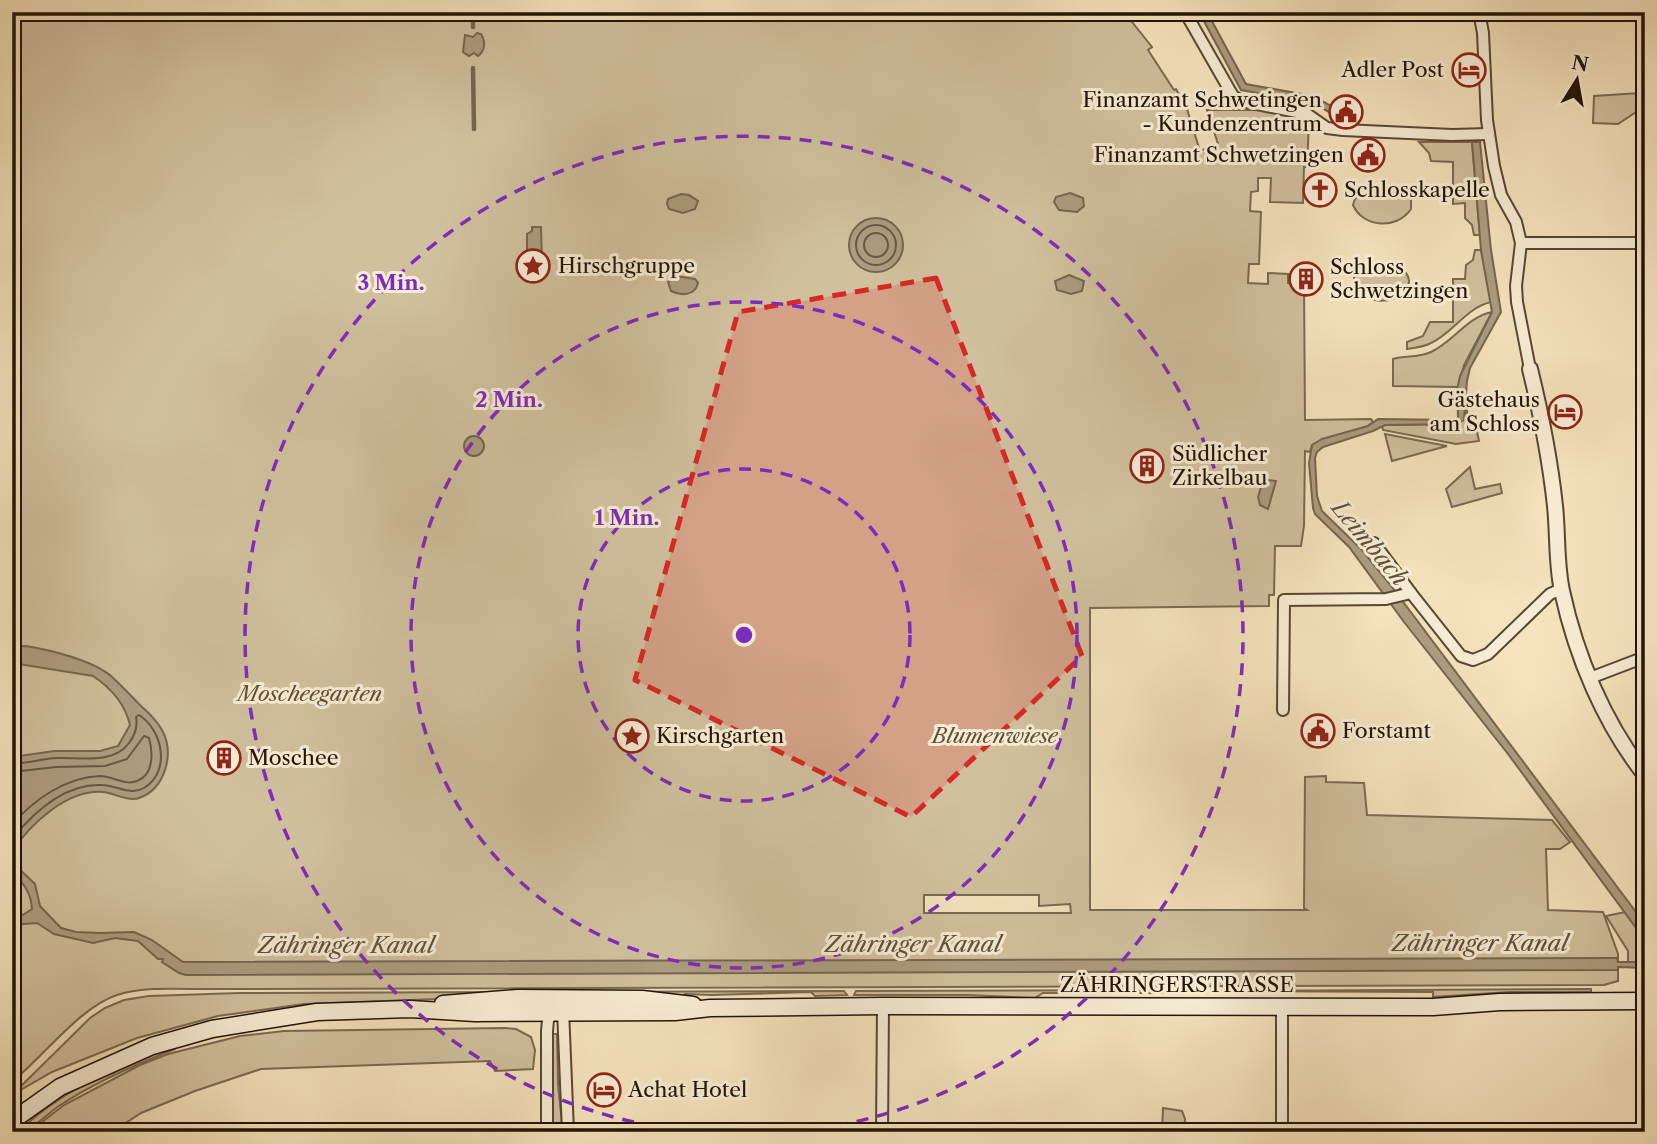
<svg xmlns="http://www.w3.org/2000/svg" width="1657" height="1144" font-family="'Libre Caslon Text',serif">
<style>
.green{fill:#d1c09e;stroke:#796a52;stroke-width:2;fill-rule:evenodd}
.water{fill:#ad9c7f;stroke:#75654f;stroke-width:2}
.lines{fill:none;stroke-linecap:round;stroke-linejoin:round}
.shore{stroke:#675842;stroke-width:2}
.stream{stroke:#75654f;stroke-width:4.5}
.minor-casing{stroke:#564734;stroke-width:14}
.tertiary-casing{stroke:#564734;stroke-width:18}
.secondary-casing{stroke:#211306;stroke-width:19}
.minor{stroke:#f8edd4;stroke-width:10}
.tertiary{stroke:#f8edd4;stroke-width:14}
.secondary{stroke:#f8edd4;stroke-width:16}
.marked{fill:#d62828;fill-opacity:0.2;stroke:#d62828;stroke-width:5;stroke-dasharray:14 9;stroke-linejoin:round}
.ring{fill:none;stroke:#7b2cbf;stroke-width:3.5;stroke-dasharray:12 9}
.labels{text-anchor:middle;stroke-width:6;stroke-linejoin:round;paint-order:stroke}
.poi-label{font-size:21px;fill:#211306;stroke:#f8edd4;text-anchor:start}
.park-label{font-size:21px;font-style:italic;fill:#5f503b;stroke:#f8edd4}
.street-label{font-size:21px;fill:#211306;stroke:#f8edd4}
.water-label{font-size:23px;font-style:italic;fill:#60513c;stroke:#f8edd4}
.centre{fill:#7b2cbf;stroke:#f8edd4;stroke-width:3.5}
.ring-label{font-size:21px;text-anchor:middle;font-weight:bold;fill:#7b2cbf;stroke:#f8edd4;stroke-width:6;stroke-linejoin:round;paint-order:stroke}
</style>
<rect width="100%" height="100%" fill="#f5e3bd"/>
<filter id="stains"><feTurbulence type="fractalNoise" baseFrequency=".00286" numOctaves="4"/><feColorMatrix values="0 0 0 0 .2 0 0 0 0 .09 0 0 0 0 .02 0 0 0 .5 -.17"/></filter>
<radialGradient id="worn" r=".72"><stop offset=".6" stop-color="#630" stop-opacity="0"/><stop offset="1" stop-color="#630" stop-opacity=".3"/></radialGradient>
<g class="green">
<path d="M12,12H1119L1122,14L1124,12L1152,47L1148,50L1174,90L1176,89L1187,109L1200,151L1218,144L1207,110H1263L1309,121L1307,167H1304L1303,203L1270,202L1271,178H1258V191L1251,192L1250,211L1261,212L1259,264H1249L1248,283L1268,284V273L1288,274V283L1304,284L1305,420L1371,419L1373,422L1368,426L1312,445L1310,452L1305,451L1304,526L1301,546H1275L1274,595H1269V606L1090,608V910H1307L1304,908L1305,777L1326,776V782L1364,783L1367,815L1552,820L1570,842L1560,849H1546L1548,910L1603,912L1618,954V981L1604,985L221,989C188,990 149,985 117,995C80,1007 43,1057 12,1082ZM924,895H1039V906L1070,904L1071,913H924Z"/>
<path d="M1640,93L1642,108L1618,124L1593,123L1594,96Z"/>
<path d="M1419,142H1472L1480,235H1474L1472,225L1465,218V203L1453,204V162L1431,161L1429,153Z"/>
<path d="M1380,185L1398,188L1411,198V209C1397,230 1363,228 1353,205C1356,192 1367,186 1380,185Z"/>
<path d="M1475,250H1481L1491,302C1465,308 1453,334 1429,344C1422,347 1414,348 1407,349V342L1423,336L1430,322H1453V279H1465L1466,265L1473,260Z"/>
<path d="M1387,263C1438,276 1389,322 1354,289V276C1363,264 1373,263 1387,263Z"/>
<path d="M1492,312L1464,365L1458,387L1393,386V359C1405,355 1419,358 1431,352C1453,342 1467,317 1492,312Z"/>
<path d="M1466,403L1469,427H1476L1479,441L1456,444L1383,430L1382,426L1385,425L1457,424L1466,413Z"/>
<path d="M1385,434L1447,446L1392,461Z"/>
<path d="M1470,467L1475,489L1500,484L1502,493L1452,507L1446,489Z"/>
<path d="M1625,912L1645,940V962H1628V951L1606,916Z"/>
<path d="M1591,989V992H1509L1433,997V992L1216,991Z"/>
<path d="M1191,990L1192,993H1043L1035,998L968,995H854L856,991Z"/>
<path d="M844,991L847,995L815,996L811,992L711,995L685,994L681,998L563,992Z"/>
<path d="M512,992L437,999L304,1004L218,1016L137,1038L52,1072L12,1095L90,1018L105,1008L124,1000L149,996L239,993Z"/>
<path d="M506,1028L516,1029L531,1037L535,1050L533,1069L495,1071L490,1061L261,1069L195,1091L141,1113L112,1132H29L64,1105L140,1065L168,1054L240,1036L284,1031Z"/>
<path d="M552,1034H557L558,1085L563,1132H552Z"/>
<path d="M176,1046L175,1049C134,1065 95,1082 59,1106C48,1113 31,1132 18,1132C61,1090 120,1064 176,1046Z"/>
<path d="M1163,1108L1182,1111L1185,1119L1184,1132H1162Z"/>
</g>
<g class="water">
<path d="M1199,12H1207L1246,84L1313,96L1331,106L1332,114L1314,103L1241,90Z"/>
<path d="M477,33L481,34C486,42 485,51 478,56L474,53L469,56L463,52L465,35L473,37Z"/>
<path d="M1472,142H1480L1491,250L1501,312L1470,368L1467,381L1464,420L1457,424L1385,425L1373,431L1323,447L1317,452L1315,458L1317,496L1322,511L1362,550L1392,587L1645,924V940L1508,754L1404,622L1349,547L1315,514L1313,508L1309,463L1312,445L1322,439L1368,426L1378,419L1455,420L1458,417L1457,390L1460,376L1492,312L1481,250Z"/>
<path d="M1070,193L1083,198L1084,206L1077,212L1059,210L1054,202L1056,197Z"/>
<path d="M681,194L689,195L698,201L695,209L683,213L669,209L667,204L668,199Z"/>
<circle cx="876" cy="245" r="27"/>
<path d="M532,227H541L542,263H532V259L527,256V234L532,231Z"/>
<path d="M1069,275L1084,281L1082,291L1071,294L1057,290L1055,281Z"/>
<path d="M676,276L695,279L698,283C695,296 681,296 671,291L668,282Z"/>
<circle cx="474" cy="446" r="10"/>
<path d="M1268,480L1276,481L1268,509L1260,505L1258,497L1262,484Z"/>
<path d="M26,646C50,650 92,660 111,676C121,685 131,696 141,706C149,713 157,721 162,730C175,754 165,789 139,798C129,802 114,793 103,792C67,789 31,824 12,851V757L54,751H100L118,746L130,725C125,704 111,688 93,676L12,663V647Z"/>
<path d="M12,862L35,884L40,906L61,928L76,932L100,933L134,932L152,940L183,962L1613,958H1617L1618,962H1645V968L1618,967V970L186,975L179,973L162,962L163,959H158L138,941L115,938L93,943L54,934L37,923L12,925V915L21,916L32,909C31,894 24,882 12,874Z"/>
</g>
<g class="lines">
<g class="shore">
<circle cx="876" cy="245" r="20"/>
<circle cx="876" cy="245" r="12"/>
<path d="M12,764C27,763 42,759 56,758C80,757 113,765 129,743C135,735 138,727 136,717L139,715C163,730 171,772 144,788C130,796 116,785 102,785C65,783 33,813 12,839"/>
<path d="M12,772L56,767L105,766L127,759L144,736L149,738C153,752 154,775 137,781C126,786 112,776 100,776C66,777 33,800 12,825"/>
</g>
<g class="stream">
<path d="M473,12V27"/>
<path d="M473,68L474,129"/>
</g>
<defs>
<g id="minor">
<path d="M1185,12L1233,96L1241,101L1307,114L1327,128L1343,130L1452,135L1489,134"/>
<path d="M1479,12L1483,33L1487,120L1494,166L1501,195L1516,222L1521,243L1516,286L1517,302L1530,369"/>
<path d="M1521,243H1645"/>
<path d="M1374,543L1411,593"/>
<path d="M1590,678L1645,657"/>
<path d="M1283,710L1284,600L1386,599L1411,593L1461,656L1473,660L1488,654L1550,594L1561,589"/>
<path d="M1282,1006V1132"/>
<path d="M563,1009L568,1132"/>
<path d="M547,1132V1031L548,1020L555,1010"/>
<path d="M882,1132L883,1006"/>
</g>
<path id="tertiary" d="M1530,369C1541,414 1550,459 1555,506C1558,534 1556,563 1562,591C1576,656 1604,723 1645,775"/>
<g id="secondary">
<path d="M443,1004L518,998L642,999L693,1005"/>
<path d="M12,1121L60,1087L152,1046L212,1029L317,1012L410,1009L475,1013L675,1012L710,1008L883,1006L1433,1007L1500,1002L1645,1001"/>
</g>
</defs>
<use href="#minor" class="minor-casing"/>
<use href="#tertiary" class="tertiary-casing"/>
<use href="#secondary" class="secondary-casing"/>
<use href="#minor" class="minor"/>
<use href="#tertiary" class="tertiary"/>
<use href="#secondary" class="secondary"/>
</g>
<path class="marked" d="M936,278L1082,656L911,817L635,680L738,312Z"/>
<g class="ring">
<circle cx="744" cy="635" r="166"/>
<circle cx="744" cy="635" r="333"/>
<path d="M696 1132A499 499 0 1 1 792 1132"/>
</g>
<defs>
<symbol id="hotel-ring" viewBox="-11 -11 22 22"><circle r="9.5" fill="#f8edd4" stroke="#8f2418" stroke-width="1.5"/><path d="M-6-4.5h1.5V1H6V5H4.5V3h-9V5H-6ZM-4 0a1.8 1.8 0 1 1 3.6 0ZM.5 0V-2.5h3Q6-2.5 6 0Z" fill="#8f2418"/></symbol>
<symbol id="civic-ring" viewBox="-11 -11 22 22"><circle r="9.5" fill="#f8edd4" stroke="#8f2418" stroke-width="1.5"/><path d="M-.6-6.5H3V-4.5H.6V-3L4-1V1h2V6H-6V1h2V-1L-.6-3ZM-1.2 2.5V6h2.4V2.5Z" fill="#8f2418"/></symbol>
<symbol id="church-ring" viewBox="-11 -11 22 22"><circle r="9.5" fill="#f8edd4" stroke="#8f2418" stroke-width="1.5"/><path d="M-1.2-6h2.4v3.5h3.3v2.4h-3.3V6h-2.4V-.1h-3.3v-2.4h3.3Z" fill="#8f2418"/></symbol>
<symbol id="sight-ring" viewBox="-11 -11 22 22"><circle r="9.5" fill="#f8edd4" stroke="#8f2418" stroke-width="1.5"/><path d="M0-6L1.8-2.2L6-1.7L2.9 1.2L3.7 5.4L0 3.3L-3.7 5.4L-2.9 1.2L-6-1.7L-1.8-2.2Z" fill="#8f2418"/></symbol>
<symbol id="building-ring" viewBox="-11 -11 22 22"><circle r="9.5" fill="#f8edd4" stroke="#8f2418" stroke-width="1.5"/><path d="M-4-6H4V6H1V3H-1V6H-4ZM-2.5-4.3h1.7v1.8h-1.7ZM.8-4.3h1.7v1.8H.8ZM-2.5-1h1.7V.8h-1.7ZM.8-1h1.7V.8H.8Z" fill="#8f2418"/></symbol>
</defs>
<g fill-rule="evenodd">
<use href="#hotel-ring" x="1450" y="51" width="38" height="38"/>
<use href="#civic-ring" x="1327" y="93" width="38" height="38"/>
<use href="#civic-ring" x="1349" y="136" width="38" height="38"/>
<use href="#church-ring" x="1301" y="171" width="38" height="38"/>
<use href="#sight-ring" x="514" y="247" width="38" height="38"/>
<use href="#building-ring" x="1287" y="260" width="38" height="38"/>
<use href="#hotel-ring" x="1546" y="393" width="38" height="38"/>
<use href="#building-ring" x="1128" y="447" width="38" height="38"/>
<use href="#civic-ring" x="1299" y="712" width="38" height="38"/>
<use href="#sight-ring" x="613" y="717" width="38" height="38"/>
<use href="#building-ring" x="205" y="739" width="38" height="38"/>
<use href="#hotel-ring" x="585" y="1071" width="38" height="38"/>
</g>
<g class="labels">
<g class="poi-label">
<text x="1444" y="77" text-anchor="end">Adler Post</text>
<text x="1322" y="107" text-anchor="end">Finanzamt Schwetingen<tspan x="1322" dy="24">- Kundenzentrum</tspan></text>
<text x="1344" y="162" text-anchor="end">Finanzamt Schwetzingen</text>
<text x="1344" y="197">Schlosskapelle</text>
<text x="558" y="273">Hirschgruppe</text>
<text x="1330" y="274">Schloss<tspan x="1330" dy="24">Schwetzingen</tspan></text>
<text x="1540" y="407" text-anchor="end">Gästehaus<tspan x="1540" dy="24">am Schloss</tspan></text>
<text x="1172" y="461">Südlicher<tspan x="1172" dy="24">Zirkelbau</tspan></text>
<text x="1342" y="738">Forstamt</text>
<text x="656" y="743">Kirschgarten</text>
<text x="248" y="765">Moschee</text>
<text x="628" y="1097">Achat Hotel</text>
</g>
<g class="park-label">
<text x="310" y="701">Moscheegarten</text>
<text x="995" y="743">Blumenwiese</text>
</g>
<g class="street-label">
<text x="1177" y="992">ZÄHRINGERSTRASSE</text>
</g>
<g class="water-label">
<text transform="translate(1370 543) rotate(50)" y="8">Leimbach</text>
<text x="1480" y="951">Zähringer Kanal</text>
<text x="913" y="952">Zähringer Kanal</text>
<text x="346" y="953">Zähringer Kanal</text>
</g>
</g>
<circle cx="744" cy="635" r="10" class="centre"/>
<g class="ring-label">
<text x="391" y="290">3 Min.</text>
<text x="509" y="407">2 Min.</text>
<text x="627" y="525">1 Min.</text>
</g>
<rect width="1657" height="1144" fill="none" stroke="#f5e3bd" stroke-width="42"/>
<rect x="14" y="14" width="1629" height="1116" fill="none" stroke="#211306" stroke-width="3.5"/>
<rect x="21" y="21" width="1615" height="1102" fill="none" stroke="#211306" stroke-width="2"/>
<g transform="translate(1577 80) rotate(11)" stroke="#f8edd4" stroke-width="5" paint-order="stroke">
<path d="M0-5L12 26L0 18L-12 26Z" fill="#211306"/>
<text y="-10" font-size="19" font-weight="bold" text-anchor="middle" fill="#211306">N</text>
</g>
<rect width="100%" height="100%" filter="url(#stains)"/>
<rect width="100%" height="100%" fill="url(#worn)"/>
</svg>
